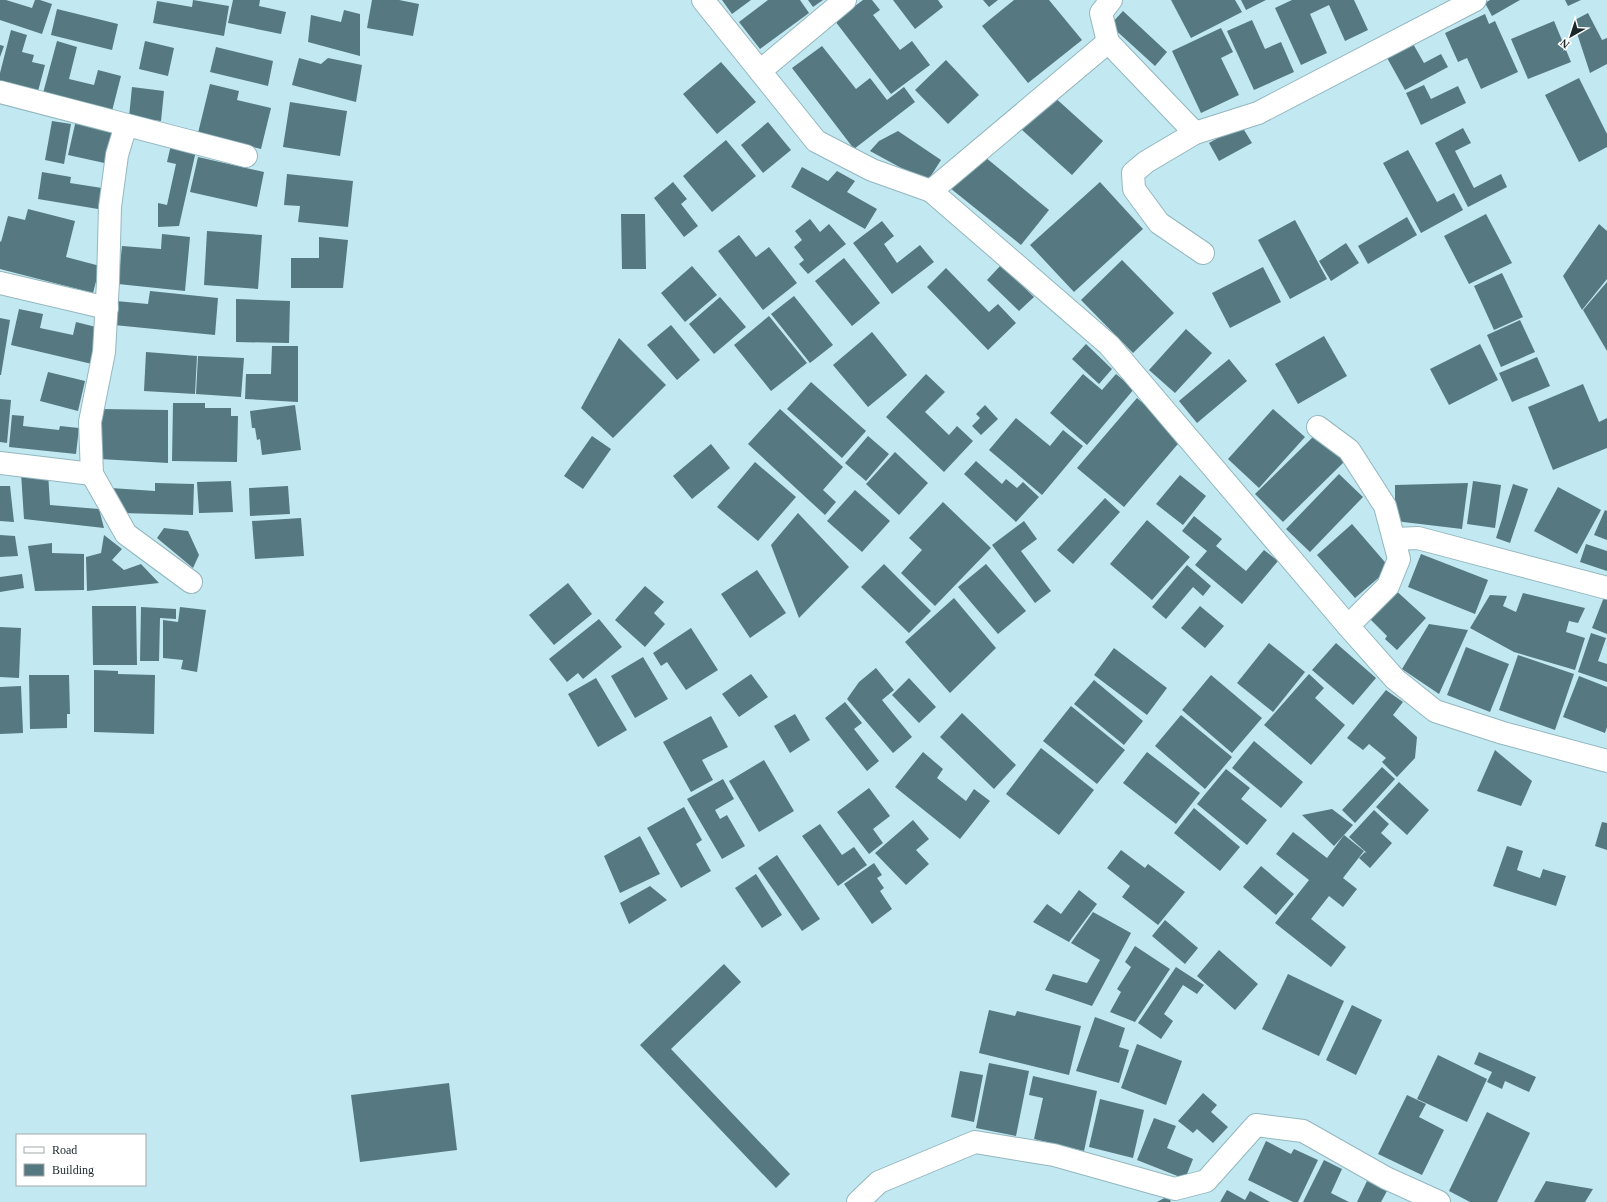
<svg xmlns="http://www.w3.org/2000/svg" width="1607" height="1202" font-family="'Times New Roman',serif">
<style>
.building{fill:#567880}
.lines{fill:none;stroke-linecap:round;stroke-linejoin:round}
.minor-casing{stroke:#93b7bf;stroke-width:24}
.minor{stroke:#fff;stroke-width:22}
</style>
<rect width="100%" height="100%" fill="#c2e8f1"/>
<g class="building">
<path d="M0,0H6L32,8L35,0H40L52,4L42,34L0,20Z"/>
<path d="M193,0L229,6L224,36L153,23L157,1L192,7Z"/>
<path d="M233,0H260L259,6L286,12L281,34L228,23Z"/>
<path d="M372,0H399L419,4L413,36L367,28Z"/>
<path d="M722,0H751L732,14Z"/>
<path d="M768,0H800L809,13L760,49L739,22Z"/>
<path d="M808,0H823L813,7Z"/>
<path d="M863,0H872L880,10L873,15L900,50L912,41L930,65L891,94L835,21Z"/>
<path d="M893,0H938L943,7L915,29Z"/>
<path d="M983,0H998L989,7Z"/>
<path d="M1014,0H1049L1082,40L1028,83L982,26Z"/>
<path d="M1171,0H1235L1242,12L1191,38Z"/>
<path d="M1241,0H1266L1246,10Z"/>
<path d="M1292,0H1354L1368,30L1345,41L1329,5L1310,14L1327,53L1301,65L1275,8Z"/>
<path d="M1490,0H1520L1492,16L1485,3Z"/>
<path d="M1565,0H1581L1568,6Z"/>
<path d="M57,9L118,24L112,50L51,35Z"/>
<path d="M344,10L360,14V56L308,42L311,15L341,22Z"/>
<path d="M1123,11L1167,52L1155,66L1110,25Z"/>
<path d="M1588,13L1602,40L1607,38V64L1590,73L1573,21Z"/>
<path d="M1485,14L1489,24L1495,21L1518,72L1481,89L1467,58L1458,62L1445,33Z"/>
<path d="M1252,20L1265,49L1281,42L1294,72L1254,90L1227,31Z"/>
<path d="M1554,21L1571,62L1528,79L1511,39Z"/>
<path d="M1221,28L1233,52L1221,58L1239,95L1201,113L1172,51Z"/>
<path d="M11,30L27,35L22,52L34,55L32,62L45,65L37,95L0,84V73Z"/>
<path d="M57,41L77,47L69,79L94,85L98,70L121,76L111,115L42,97Z"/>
<path d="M145,41L174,48L168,76L139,69Z"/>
<path d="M1412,42L1424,63L1441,54L1448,67L1405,90L1386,56Z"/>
<path d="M0,45L4,46L0,57Z"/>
<path d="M822,46L856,89L870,78L887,100L904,87L915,102L854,149L792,68Z"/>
<path d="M216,47L273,61L268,86L210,72Z"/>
<path d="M299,58L321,64L328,58L362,65L356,102L292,85Z"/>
<path d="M946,60L979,95L948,124L915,90Z"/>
<path d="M721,62L756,102L717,134L683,94Z"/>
<path d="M1579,78L1607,134V147L1579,162L1545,95Z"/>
<path d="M210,84L239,91L237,100L271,108L261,149L198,133Z"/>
<path d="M1424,85L1431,99L1458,86L1466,103L1421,125L1406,93Z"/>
<path d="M132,87L164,91L161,121L129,117Z"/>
<path d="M1052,95L1103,141L1072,175L1021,129Z"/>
<path d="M290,102L347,111L340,156L283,147Z"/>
<path d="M76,120L116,129L109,164L68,155Z"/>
<path d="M52,121L71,124L64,164L45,160Z"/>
<path d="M768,122L791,150L763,173L741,145Z"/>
<path d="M1241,125L1252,143L1219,161L1209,143Z"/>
<path d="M1463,128L1471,143L1455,151L1474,188L1501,174L1507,187L1468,207L1435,143Z"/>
<path d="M898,131L941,160L927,182L870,151L879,141Z"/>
<path d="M726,140L756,176L712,212L683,176Z"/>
<path d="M171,145L196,151L179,226L158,227V203L167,205L176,164L167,162Z"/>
<path d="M1408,150L1437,202L1454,193L1463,210L1421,233L1383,163Z"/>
<path d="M979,152L1049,210L1021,245L950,188Z"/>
<path d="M198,157L264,172L257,207L190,192Z"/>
<path d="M802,167L828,181L837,171L855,181L847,192L877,209L865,229L791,187Z"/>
<path d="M42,172L71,177L70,183L102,188L98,209L38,199Z"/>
<path d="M287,174L353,181L348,227L298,222L300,206L284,205Z"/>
<path d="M673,182L687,199L681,204L698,226L684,237L654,198Z"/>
<path d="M1100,182L1143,229L1074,292L1030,245Z"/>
<path d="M28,209L75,221L66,257L100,266L93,293L0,269V241L1,242L8,216L25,220Z"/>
<path d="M621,214H645L646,269H622Z"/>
<path d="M1486,214L1512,263L1469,284L1444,236Z"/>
<path d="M1407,217L1417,235L1368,264L1358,246Z"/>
<path d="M810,219L820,232L829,224L846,244L808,274L799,264L804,260L794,247L802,240L795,231Z"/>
<path d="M1295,220L1327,279L1290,299L1258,240Z"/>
<path d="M882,221L894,236L884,244L897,263L920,245L934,262L892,294L853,243Z"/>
<path d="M1599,224L1607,231V279L1582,310L1563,276Z"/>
<path d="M207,231L262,235L258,289L204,285Z"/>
<path d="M162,234L190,237L185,291L118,284L122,246L161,249Z"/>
<path d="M739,235L756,257L769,247L797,283L763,310L718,251Z"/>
<path d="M319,237L348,240L343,288H291V258H319Z"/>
<path d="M1346,243L1359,263L1331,281L1319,261Z"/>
<path d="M844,258L880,303L852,326L815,281Z"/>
<path d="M1122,260L1174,313L1133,353L1081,300Z"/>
<path d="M1001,265L1034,297L1019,311L987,280Z"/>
<path d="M692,266L717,295L685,322L661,293Z"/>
<path d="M1263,267L1281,302L1230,328L1212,293Z"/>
<path d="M946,268L989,312L998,304L1016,323L988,350L927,287Z"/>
<path d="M1502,273L1523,317L1494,330L1474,286Z"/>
<path d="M1607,282V351L1583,310Z"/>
<path d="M150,291L218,298L215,335L114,325L116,301L148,304Z"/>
<path d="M794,296L833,345L810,363L771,314Z"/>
<path d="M720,297L746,327L714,354L689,324Z"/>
<path d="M236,299L290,301L289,343L236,342Z"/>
<path d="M19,309L43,314L40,328L73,335L76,322L100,328L92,364L11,345Z"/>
<path d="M769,316L807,363L771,391L734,345Z"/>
<path d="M0,318L10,320L1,375H0Z"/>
<path d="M1520,320L1535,352L1501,367L1487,335Z"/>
<path d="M671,325L700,360L677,380L647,345Z"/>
<path d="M1186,329L1212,353L1175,393L1149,370Z"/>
<path d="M872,332L907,375L868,407L833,365Z"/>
<path d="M1324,336L1347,376L1298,404L1275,364Z"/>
<path d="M619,338L666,385L613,438L581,408Z"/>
<path d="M1086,344L1112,369L1099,384L1072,359Z"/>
<path d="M1480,344L1498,380L1449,405L1430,369Z"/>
<path d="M272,346H298V402L245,399L246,374H271Z"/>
<path d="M146,352L197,356L195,394L144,391Z"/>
<path d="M198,356L244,358L241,397L196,394Z"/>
<path d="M1537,357L1550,386L1512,402L1499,373Z"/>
<path d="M1229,359L1247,381L1197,423L1179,401Z"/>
<path d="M48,372L85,381L78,411L40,401Z"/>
<path d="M926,374L945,392L925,412L949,435L957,426L973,441L944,472L886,417Z"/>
<path d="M1083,374L1102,390L1116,374L1134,389L1087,445L1050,413Z"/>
<path d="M811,382L866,431L842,458L787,409Z"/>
<path d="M1583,384L1599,422L1607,418V448L1553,470L1528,407Z"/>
<path d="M1137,398L1183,438L1124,507L1077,468Z"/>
<path d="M0,399L11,400L7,443L0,442Z"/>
<path d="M173,403H205V408H231V416H238L237,462L172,461Z"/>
<path d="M295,405L301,450L262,455L260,439L257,440L255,428H252L250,411Z"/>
<path d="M985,405L998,419L981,435L972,426L980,418L976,414Z"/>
<path d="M101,409L168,410V463L100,459Z"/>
<path d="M780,409L843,467L823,490L836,502L825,515L748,444Z"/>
<path d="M1273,409L1305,437L1259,488L1228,459Z"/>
<path d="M12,415L24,416L23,426L59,430L60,426L79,428L76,454L9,447Z"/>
<path d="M1016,418L1050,446L1063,430L1083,446L1042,495L989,450Z"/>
<path d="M1317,433L1345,461L1283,522L1255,494Z"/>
<path d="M592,436L611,449L583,489L564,476Z"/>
<path d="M868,436L889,454L866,481L845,463Z"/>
<path d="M711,444L730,468L692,499L673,476Z"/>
<path d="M895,452L928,483L899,515L866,484Z"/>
<path d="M976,461L1002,484L1006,479L1017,488L1023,482L1039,497L1016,522L964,474Z"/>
<path d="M755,462L796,497L758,541L717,507Z"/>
<path d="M48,472L50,505L99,509L104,528L24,519L21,473Z"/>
<path d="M1339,474L1363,497L1310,552L1286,529Z"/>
<path d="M1180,475L1206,496L1183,525L1156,504Z"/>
<path d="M231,481L233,512L199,513L197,482Z"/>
<path d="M1473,481L1501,485L1495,528L1467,524Z"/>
<path d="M155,483L194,484L193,515L122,513L111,488L155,491Z"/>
<path d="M1468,483L1462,529L1395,521V485Z"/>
<path d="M1513,484L1528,489L1510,543L1496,538Z"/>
<path d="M0,486H10L14,522L0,521Z"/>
<path d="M288,486L290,514L250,516L249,488Z"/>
<path d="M1558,487L1601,510L1577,554L1534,531Z"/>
<path d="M855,490L890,521L862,552L827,521Z"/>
<path d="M1105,498L1120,512L1073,564L1057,550Z"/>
<path d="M943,502L991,548L935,606L901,573L922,550L909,538Z"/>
<path d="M1605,510L1607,511V540L1594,535Z"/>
<path d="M798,513L849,567L799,618L771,545Z"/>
<path d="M1194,516L1222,539L1216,546L1246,571L1264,550L1278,561L1242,604L1195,565L1207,551L1182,531Z"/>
<path d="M301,518L304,556L255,559L252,521Z"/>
<path d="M1147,520L1190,557L1152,600L1110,564Z"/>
<path d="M1024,521L1037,539L1021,551L1051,591L1035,603L992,545Z"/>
<path d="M1352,524L1390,568L1355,598L1317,555Z"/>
<path d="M164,528L188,531L199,555L193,568L157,538Z"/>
<path d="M0,535L15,536L18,556L0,557Z"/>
<path d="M104,535L122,549L112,560L124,570L141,564L159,583L87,591L86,557L101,553Z"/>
<path d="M52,543V553L84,554V590L35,591L28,546Z"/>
<path d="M1586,544L1607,551V571L1580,562Z"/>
<path d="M1421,554L1488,580L1475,614L1408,587Z"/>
<path d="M884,564L931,611L909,633L861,587Z"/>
<path d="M986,564L1026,611L998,634L958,587Z"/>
<path d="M1187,565L1211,586L1203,596L1193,587L1166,619L1152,607Z"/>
<path d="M757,570L786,613L750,638L721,594Z"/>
<path d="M22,574L24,588L0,592V577Z"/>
<path d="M568,583L592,614L554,645L529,615Z"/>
<path d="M645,586L664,602L654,613L665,624L645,647L615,620Z"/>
<path d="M1392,587L1426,618L1397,650L1385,639L1387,636L1366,615Z"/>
<path d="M1606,592L1607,593V634L1592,628Z"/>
<path d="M1523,593L1585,608L1578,623L1569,621L1566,632L1585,638L1575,670L1514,652L1470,628L1490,595L1507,596L1503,606L1516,612Z"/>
<path d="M954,598L996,648L950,693L905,642Z"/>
<path d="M92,606H136L137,665H93Z"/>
<path d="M1200,606L1224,626L1205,648L1181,628Z"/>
<path d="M141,607L176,609V619L160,618L159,661H140Z"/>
<path d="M180,607L206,610L197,672L181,669L183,660L163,658V620L178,622Z"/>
<path d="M599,619L622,647L583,679L578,673L567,682L549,659Z"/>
<path d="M1429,624L1468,630L1439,694L1402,669Z"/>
<path d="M0,627L21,628L19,678L0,677Z"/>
<path d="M691,628L718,670L686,690L667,662L661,666L653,653Z"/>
<path d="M1591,633L1606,638L1598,661L1607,664V682L1578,672Z"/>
<path d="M1269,643L1305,672L1273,712L1237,683Z"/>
<path d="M1336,643L1376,678L1353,705L1312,670Z"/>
<path d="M1466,647L1509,664L1490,712L1447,695Z"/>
<path d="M1114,648L1167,688L1147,715L1094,675Z"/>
<path d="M1518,655L1574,674L1555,730L1499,710Z"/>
<path d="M643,657L668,699L635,718L611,676Z"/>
<path d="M876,668L894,690L882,700L912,737L893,753L847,699L859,682Z"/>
<path d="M94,670L118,671V674L155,675L154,734L94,732Z"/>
<path d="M751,674L768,697L739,717L722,694Z"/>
<path d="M1309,674L1324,688L1315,698L1345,725L1311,765L1264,725Z"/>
<path d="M29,675H69L70,714H67V728L30,729Z"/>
<path d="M1211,675L1262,718L1232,753L1182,710Z"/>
<path d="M1579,676L1607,687V727L1605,733L1563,717Z"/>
<path d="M596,678L627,730L598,747L568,694Z"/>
<path d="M909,678L936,707L919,723L892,695Z"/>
<path d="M1094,680L1143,721L1124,745L1074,704Z"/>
<path d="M21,686L23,733L0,734V687Z"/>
<path d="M1386,690L1403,702L1393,715L1417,737L1415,758L1397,777L1382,762L1386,758L1369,744L1363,750L1347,738Z"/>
<path d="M845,702L862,723L854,729L879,761L867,771L825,718Z"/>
<path d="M1071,706L1125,750L1097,784L1043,741Z"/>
<path d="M962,713L1016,765L994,789L940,737Z"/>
<path d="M795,714L810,740L790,753L774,726Z"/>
<path d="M1181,715L1232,757L1205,789L1155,746Z"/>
<path d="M711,716L728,747L702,760L713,780L691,792L663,742Z"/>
<path d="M1254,741L1303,782L1281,808L1232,768Z"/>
<path d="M1041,748L1094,790L1059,835L1006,794Z"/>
<path d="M1495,750L1532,781L1521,806L1477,791Z"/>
<path d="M923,752L943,769L937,778L966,801L974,789L990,801L960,839L895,787Z"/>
<path d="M1147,752L1200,793L1176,824L1123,783Z"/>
<path d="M764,760L794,811L759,832L729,781Z"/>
<path d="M1382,767L1395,779L1355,823L1342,810Z"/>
<path d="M1226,769L1250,788L1241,799L1267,820L1247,845L1197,804Z"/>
<path d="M723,779L734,799L715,810L720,819L727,815L745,846L722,859L687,799Z"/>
<path d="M1399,782L1429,810L1407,835L1376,807Z"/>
<path d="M869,788L890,816L873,829L883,843L869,854L837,812Z"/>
<path d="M684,807L702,840L696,844L711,871L681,888L647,828Z"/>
<path d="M1194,808L1240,847L1220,871L1174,833Z"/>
<path d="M1332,809L1353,825L1334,846L1302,815Z"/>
<path d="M1374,810L1389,824L1381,833L1392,843L1370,868L1359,858L1365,852L1367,853L1349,837Z"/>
<path d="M913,820L929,839L916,850L929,864L906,885L875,853Z"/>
<path d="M1602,822L1607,823V850L1595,846Z"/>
<path d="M820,824L842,855L854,847L867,865L838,886L802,836Z"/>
<path d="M1293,832L1327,858L1344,835L1364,851L1343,878L1357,889L1343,907L1329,896L1311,919L1346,947L1331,967L1275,923L1309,880L1276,854Z"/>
<path d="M640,836L660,874L620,893L604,856Z"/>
<path d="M1507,846L1523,851L1517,870L1540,878L1543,869L1566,876L1556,906L1493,886Z"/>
<path d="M1121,850L1145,868L1148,864L1185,892L1158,925L1122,897L1130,886L1107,868Z"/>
<path d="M777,855L820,919L802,931L758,868Z"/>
<path d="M874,863L882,875L877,878L884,888L880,891L892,909L872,924L844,884Z"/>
<path d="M1261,866L1294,894L1276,915L1243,887Z"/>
<path d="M756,874L782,915L762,928L735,888Z"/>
<path d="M650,886L667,900L629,924L620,903Z"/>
<path d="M1079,890L1097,904L1069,942L1033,922L1047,904L1061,914Z"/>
<path d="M1093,912L1131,933L1092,1006L1045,990L1053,974L1087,983L1100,960L1071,943Z"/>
<path d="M1165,920L1198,948L1185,964L1152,936Z"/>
<path d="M1135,946L1170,969L1135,1022L1110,1012L1121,992L1117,989L1131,967L1125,962Z"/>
<path d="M1219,950L1258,984L1235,1010L1197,976Z"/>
<path d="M724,964L741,982L671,1049L790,1174L776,1188L640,1045Z"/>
<path d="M1176,967L1204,985L1197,994L1183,985L1164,1014L1173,1021L1161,1039L1138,1023Z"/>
<path d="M1288,974L1344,1001L1319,1056L1262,1029Z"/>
<path d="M1352,1005L1382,1020L1356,1075L1326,1060Z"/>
<path d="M989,1010L1015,1016L1017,1011L1081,1026L1069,1075L979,1053Z"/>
<path d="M1095,1017L1125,1028L1119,1047L1129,1050L1119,1083L1076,1071Z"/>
<path d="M1137,1044L1182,1061L1166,1105L1121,1088Z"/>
<path d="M1479,1052L1536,1077L1529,1092L1505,1081L1502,1089L1487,1082L1492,1072L1474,1064Z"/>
<path d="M1438,1055L1487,1079L1467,1122L1417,1099Z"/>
<path d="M989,1063L1029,1071L1016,1136L976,1128Z"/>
<path d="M960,1071L983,1075L974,1122L951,1117Z"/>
<path d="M1033,1076L1097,1091L1084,1151L1034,1139L1043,1098L1029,1095Z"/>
<path d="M449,1083L457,1150L360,1162L351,1095Z"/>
<path d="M1203,1093L1217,1105L1211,1112L1228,1127L1213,1143L1197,1129L1193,1133L1178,1121Z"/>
<path d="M1407,1095L1426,1104L1419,1117L1444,1130L1422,1175L1378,1154Z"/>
<path d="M1100,1099L1144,1110L1133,1158L1089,1147Z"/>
<path d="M1487,1112L1530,1133L1497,1202H1470L1449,1191Z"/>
<path d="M1154,1118L1176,1126L1167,1148L1193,1159L1185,1179L1137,1160Z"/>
<path d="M1266,1141L1291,1154L1294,1149L1318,1160L1298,1202H1293L1248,1180Z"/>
<path d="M1324,1160L1342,1169L1331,1193L1349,1202H1303Z"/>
<path d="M1367,1181L1387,1191L1381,1202H1357Z"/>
<path d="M1546,1181L1593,1189L1585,1202H1534Z"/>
<path d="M1227,1190L1245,1200L1250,1191L1270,1202H1220Z"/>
<path d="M1168,1196L1171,1202H1157Z"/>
</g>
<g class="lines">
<defs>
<g id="minor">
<path d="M703,0L816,141L872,170L931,191L1109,345L1348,626L1395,679L1435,711L1503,733L1607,761"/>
<path d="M1111,0L1101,13L1108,42L1195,133"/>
<path d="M760,71L845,0"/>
<path d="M0,92L246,156"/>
<path d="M126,125L117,155L110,207L108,282L104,352L90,422L92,474L126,534L191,582"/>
<path d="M931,191L1108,42"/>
<path d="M1203,253L1159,223L1134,189L1133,173L1146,162L1195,133L1258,113L1475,0"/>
<path d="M0,283L107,308"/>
<path d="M1318,427L1349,450L1385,506L1399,559L1388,586L1348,626"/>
<path d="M0,463L92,474"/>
<path d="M1394,539L1418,538L1607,588"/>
<path d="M858,1202L879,1182L975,1142L1054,1155L1175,1189L1206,1181L1256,1125L1303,1131L1386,1178L1439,1202"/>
</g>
</defs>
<use href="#minor" class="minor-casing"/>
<use href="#minor" class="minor"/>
</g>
<rect x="16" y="1134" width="130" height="52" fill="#ffffff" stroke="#a3a9aa"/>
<rect x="24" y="1147" width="20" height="6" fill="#ffffff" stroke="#a3a9aa"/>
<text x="52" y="1154" font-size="12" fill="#19272a">Road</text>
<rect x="24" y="1164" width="20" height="12" fill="#567880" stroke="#a3a9aa"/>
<text x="52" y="1174" font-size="12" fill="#19272a">Building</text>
<g transform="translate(1571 36) rotate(219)" stroke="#ffffff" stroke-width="3" paint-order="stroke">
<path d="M0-3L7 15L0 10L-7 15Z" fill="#19272a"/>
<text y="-6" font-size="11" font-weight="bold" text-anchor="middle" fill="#19272a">N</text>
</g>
</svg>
